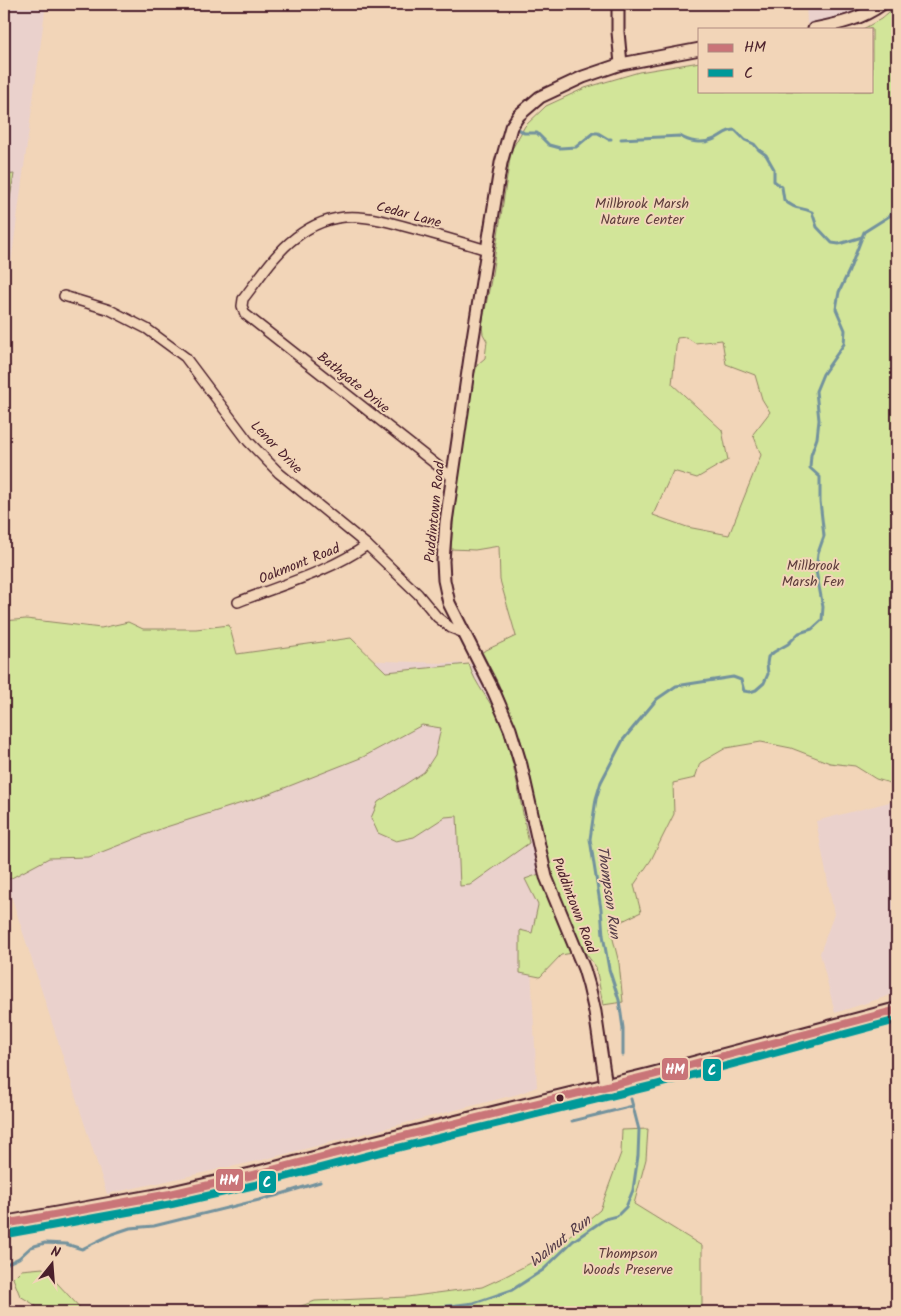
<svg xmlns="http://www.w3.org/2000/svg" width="901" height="1316" font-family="Kalam,sans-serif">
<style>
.built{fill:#ead1cc}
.green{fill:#d2e599;stroke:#8e8262;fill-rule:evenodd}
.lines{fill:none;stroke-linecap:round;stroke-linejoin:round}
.stream{stroke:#73929d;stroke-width:3}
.minor-casing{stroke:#4a1f2b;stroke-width:12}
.tertiary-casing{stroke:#4a1f2b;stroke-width:15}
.primary-casing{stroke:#4a1f2b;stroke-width:18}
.minor{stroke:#f2d5b8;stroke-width:9}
.tertiary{stroke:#f2d5b8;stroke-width:11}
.primary{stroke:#f2d5b8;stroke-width:14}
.bus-1-casing{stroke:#f2d5b8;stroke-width:11}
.bus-2-casing{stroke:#f2d5b8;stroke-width:11}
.bus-1{stroke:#c97478;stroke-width:8}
.bus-2{stroke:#099;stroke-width:8}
.bus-dot{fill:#4a1f2b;stroke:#f2d5b8;stroke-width:2}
.labels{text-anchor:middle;stroke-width:4;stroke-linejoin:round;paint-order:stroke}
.park-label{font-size:14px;fill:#5e3d3c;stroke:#f2d5b8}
.street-label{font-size:14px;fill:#4a1f2b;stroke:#f2d5b8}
.water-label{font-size:15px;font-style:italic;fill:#543c48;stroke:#f2d5b8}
.line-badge{stroke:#f2d5b8;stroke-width:2}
.badge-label{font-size:14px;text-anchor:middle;font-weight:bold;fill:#fff}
</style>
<rect width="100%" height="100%" fill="#f2d5b8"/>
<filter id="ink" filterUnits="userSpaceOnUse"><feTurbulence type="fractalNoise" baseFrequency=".02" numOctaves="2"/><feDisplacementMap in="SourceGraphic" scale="10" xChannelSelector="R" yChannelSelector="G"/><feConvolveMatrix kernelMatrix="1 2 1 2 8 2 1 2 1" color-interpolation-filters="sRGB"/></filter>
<g filter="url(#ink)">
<g class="built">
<path d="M4,4H46L4,315Z"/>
<path d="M806,4H874L853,14L807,24Z"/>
<path d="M4,629L235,656L476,664L503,721L514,758L523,808L545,886L530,946L537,1087L518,1094L262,1160L107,1194L8,886L4,887Z"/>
<path d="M897,800V993L835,1013L820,953L834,914L816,821Z"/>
</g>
<g class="green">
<path d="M897,5V785L876,779L855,766L830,763L791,748L761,742L726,748L700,763L695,778L673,783L674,814L651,860L634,885L641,912L610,927L619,963L623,1002L603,1005L596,967L584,951L561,955L540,977L520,973V930L532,933L538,905L525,879L548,871L545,840L522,744L498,683L482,652L516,636L500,580L499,546L475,550L451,549L456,487L473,377L478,364L485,358L487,341L483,334L482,325L491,280L510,158L512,149L525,126L546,106L585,88L639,72L700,62V91H872V29H863L881,19ZM686,337L695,343L722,340L726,364L755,375L762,399L770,412L753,434L761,455L729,535L687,527L653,515L673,471L697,478L728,460L722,430L672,384L677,338Z"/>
<path d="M14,174L9,204L4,268V175Z"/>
<path d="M26,619L101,628L128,622L143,629H196L229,625L237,654L351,638L386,672L469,664C475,686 492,701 500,722C515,760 520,803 529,843L470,885L460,886L457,816L445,817L414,837L396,841L378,833L371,818L378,802L424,772L435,755L441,728L422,725L363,757L264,796L163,828L89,857L49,858L4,882V621Z"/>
<path d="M648,1129L646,1159L634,1204L702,1246V1312H285L315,1301L407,1297L482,1287L504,1277L546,1255L600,1210L621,1153L622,1130Z"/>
<path d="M43,1268L84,1312H40L35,1305L20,1296L13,1278L21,1270Z"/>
</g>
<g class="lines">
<g class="stream">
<path d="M516,127L524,133H537L549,145L560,148L576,147L593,133H598L608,139H611"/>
<path d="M897,128C891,137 894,145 897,155"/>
<path d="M621,139L680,136C689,142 702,144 712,140C721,137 725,130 735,130L745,140L754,144L759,150L766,155L774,169V181L782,187L784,200C797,211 799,206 812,212L817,227L832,243L839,244L862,237"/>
<path d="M623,1055V1028L619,1000L609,969L603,935L601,909L590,839L596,799L601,782L623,740L657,699L676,686L733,677L741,680L744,691L750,692L756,690L764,683L768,674L767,664L768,657L774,652L788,644L799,633L812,629L822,620L823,607L816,571L818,553L824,536L820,501V477L810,468L811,455L817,438L819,420L816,391L823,374L844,344L845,330L836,309L839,292L849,271L864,232L891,215L897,203"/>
<path d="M572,1121L633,1106"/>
<path d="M4,1265L19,1258L31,1247L45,1243L66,1244L82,1249L112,1234L130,1228L154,1226L275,1196L320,1182"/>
<path d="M398,1312L474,1303L512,1290L543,1270L573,1241L605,1219L617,1216L626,1207L633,1190L638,1156L639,1130L631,1099"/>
</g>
<defs>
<g id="minor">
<path d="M64,296L110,310L147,329L185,357L248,441L279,473L367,545L418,594L437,617L451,628L464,633"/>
<path d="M452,477L245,314L242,306L243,299C258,280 275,253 295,238C336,205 372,217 418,230C441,236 464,243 487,250"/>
<path d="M238,602C281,585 329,572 367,545"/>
</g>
<g id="tertiary">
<path d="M618,4V32L621,64"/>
<path d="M814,29C839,24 862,19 882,4"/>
<path d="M606,1086L595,1012L589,986L584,969L546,877L521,765L510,729L494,692L449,603L444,580L443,561L446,522L472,344L501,163L511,127L519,115L540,97L583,77L621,64L700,49"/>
</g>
<path id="primary" d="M4,1224L170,1194L253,1175L375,1143L652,1075L897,1010"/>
</defs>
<use href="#minor" class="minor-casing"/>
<use href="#tertiary" class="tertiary-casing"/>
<use href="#primary" class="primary-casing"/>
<use href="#minor" class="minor"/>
<use href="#tertiary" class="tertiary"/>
<use href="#primary" class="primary"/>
<defs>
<path id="bus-1" d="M4,1224L170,1194L253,1175L375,1143L652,1075L897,1010"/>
<path id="bus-2" d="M6,1234L172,1204L255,1185L377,1153L655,1085L897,1020"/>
</defs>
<use href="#bus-1" class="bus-1-casing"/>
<use href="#bus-2" class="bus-2-casing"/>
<use href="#bus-1" class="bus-1"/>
<use href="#bus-2" class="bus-2"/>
</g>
</g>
<circle class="bus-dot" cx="560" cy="1098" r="4.5"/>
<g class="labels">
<g class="park-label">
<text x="642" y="208">Millbrook Marsh<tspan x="642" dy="16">Nature Center</tspan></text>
<text x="813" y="570">Millbrook<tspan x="813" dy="16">Marsh Fen</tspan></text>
<text x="628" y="1258">Thompson<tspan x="628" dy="16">Woods Preserve</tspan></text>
</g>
<g class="street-label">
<text transform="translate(409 214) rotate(15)" y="5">Cedar Lane</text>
<text transform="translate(354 382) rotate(39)" y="5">Bathgate Drive</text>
<text transform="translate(277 447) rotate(46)" y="5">Lenor Drive</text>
<text transform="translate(434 512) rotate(-84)" y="5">Puddintown Road</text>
<text transform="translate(299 563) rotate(-22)" y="5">Oakmont Road</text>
<text transform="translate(575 905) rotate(69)" y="5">Puddintown Road</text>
</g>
<g class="water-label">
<text transform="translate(609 892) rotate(82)" y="5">Thompson Run</text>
<text transform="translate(560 1241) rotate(-38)" y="5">Walnut Run</text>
</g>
</g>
<g class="line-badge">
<rect x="661" y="1057" width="28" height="24" rx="5" fill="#c97478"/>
<rect x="702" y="1058" width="20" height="24" rx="5" fill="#099"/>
<rect x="215" y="1168" width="29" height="24" rx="5" fill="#c97478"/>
<rect x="258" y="1170" width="19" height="24" rx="5" fill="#099"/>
</g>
<g class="badge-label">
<text x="675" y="1074">HM</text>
<text x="712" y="1075">C</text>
<text x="229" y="1185">HM</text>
<text x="267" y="1187">C</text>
</g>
<rect width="901" height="1316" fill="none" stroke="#f2d5b8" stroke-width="20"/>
<rect x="10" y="10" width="881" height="1296" fill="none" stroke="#4a1f2b" stroke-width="2" filter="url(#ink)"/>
<rect x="698" y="28" width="175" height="65" fill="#f2d5b8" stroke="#af8c80"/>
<rect x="708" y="44" width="25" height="8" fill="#c97478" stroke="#af8c80"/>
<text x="744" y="52" font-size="15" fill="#4a1f2b">HM</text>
<rect x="708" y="69" width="25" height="8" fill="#009999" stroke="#af8c80"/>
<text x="744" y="78" font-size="15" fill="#4a1f2b">C</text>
<g transform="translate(52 1264) rotate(17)" stroke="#f2d5b8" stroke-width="4" paint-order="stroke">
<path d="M0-4L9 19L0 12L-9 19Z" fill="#4a1f2b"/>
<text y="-8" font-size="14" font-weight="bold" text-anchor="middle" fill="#4a1f2b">N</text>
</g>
</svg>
